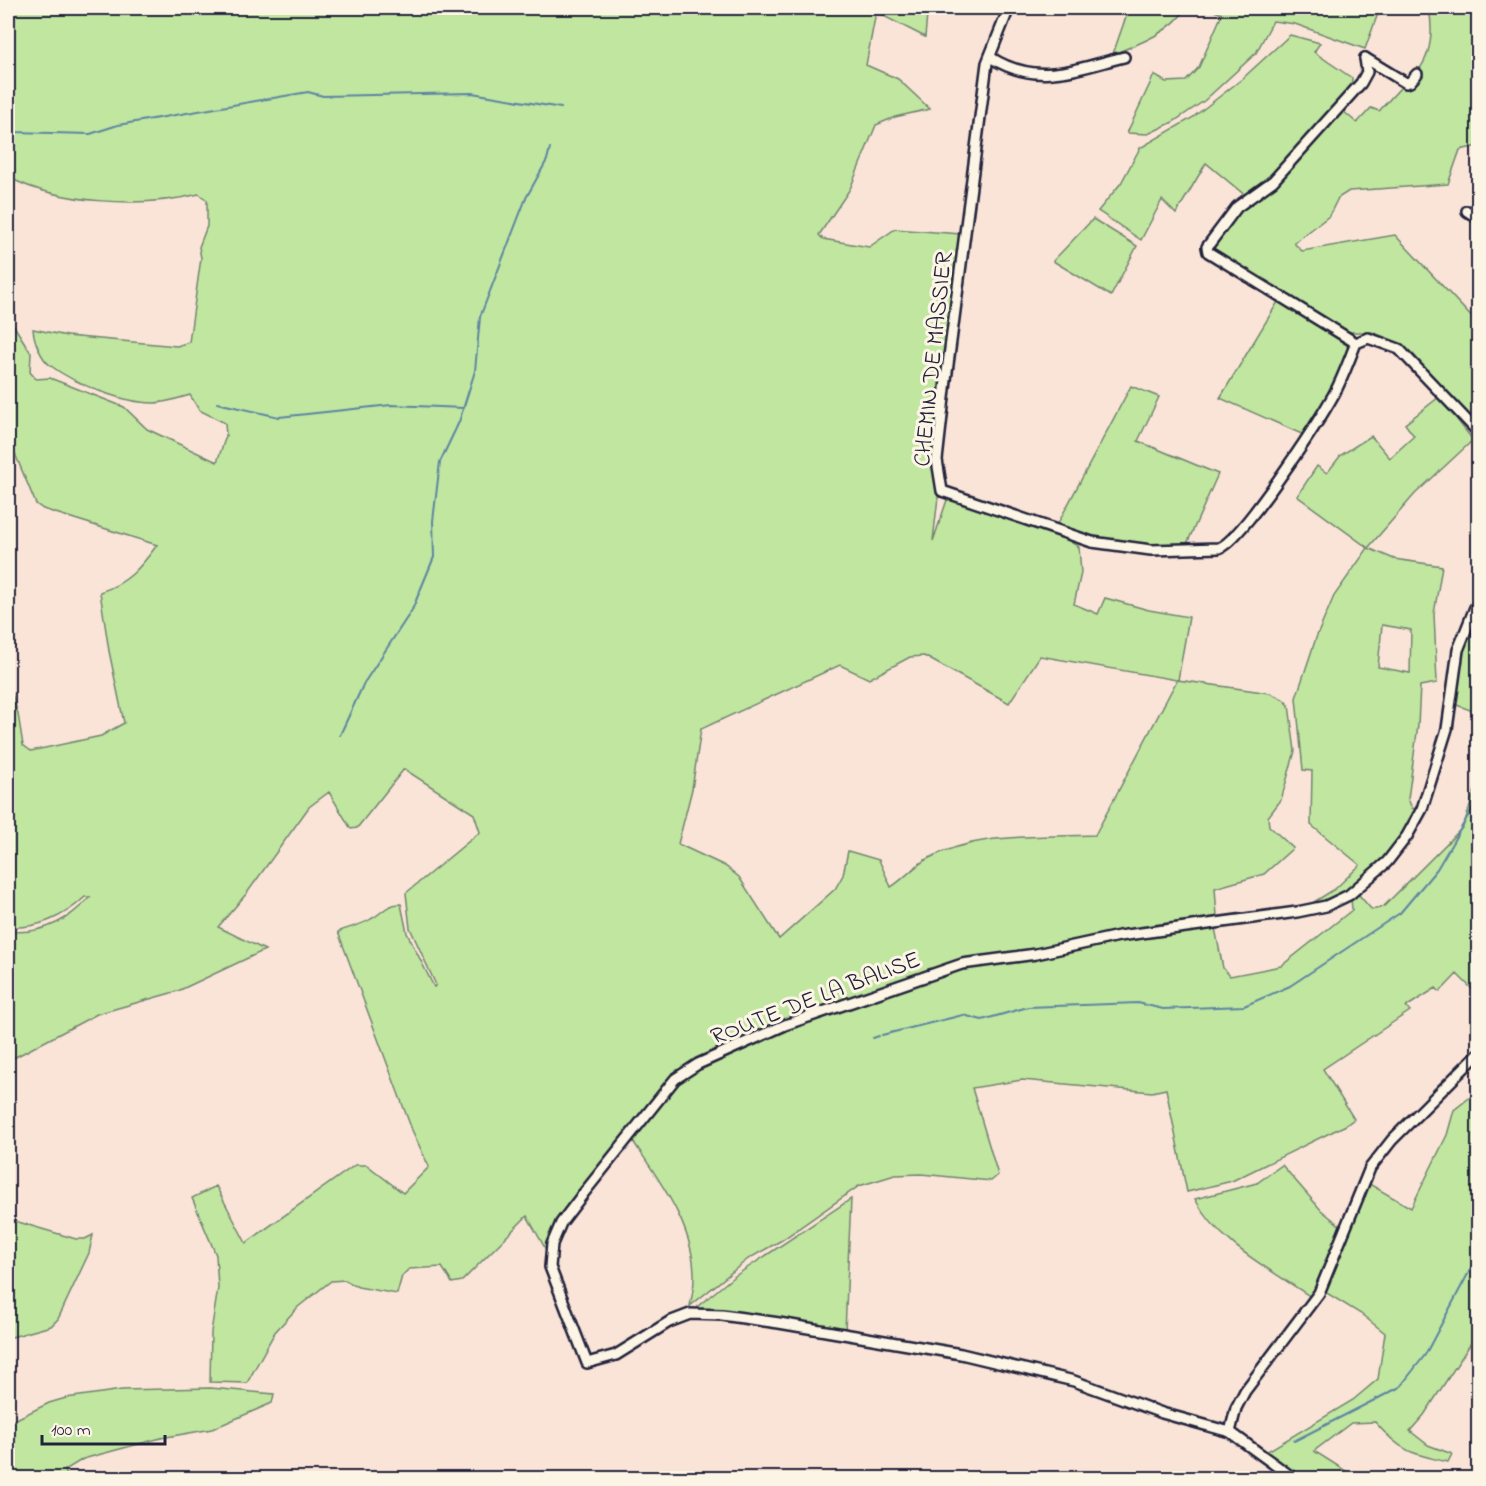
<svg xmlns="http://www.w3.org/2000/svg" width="1486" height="1486" font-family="'Indie Flower',sans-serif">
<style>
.green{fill:#c0e6a0;stroke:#71846e;stroke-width:1.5;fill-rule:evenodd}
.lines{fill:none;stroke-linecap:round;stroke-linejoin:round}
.stream{stroke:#5d85a1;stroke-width:2}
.street-casing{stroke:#22223b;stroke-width:14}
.street{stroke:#fcf5e5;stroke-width:9}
.labels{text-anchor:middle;stroke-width:6;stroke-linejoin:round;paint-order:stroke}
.street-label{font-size:24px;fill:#22223b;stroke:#fcf5e5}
</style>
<rect width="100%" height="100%" fill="#fae4d8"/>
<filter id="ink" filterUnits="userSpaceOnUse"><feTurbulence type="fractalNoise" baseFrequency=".0167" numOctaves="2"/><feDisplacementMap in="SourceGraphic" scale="12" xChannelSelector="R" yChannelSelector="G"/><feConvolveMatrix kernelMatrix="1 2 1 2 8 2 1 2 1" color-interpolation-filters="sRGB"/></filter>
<g filter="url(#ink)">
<g class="green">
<path d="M8,8H930L927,15L925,37L876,12L866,65L898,79L930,109L895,117L876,125L850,189L819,235L823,239L869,247L895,229L961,234L936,450L934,475L938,497L933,541L948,497L1056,533L1079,547L1081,573L1074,604L1098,614L1105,598L1149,610L1189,617L1178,680L1270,693L1283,699L1289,705L1295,751L1281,800L1268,817L1269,826L1293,848L1264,874L1215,888L1217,916L1213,918L1223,968L1230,976L1281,966L1352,910L1351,898L1359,895L1372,910L1383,907L1463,827L1478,782V995L1457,974L1440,992L1436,988L1406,1007L1410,1011L1323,1069L1354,1119L1346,1125L1232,1181L1187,1192L1166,1089L1152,1092L1022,1080L972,1088L998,1175L991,1181L921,1174L895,1175L859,1186L782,1240L748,1259L690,1306C692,1297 694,1287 694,1278C695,1225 657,1178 629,1135L676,1083L694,1069L794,1024L850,1008L935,977L932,968C903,979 874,992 845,1002C785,1022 719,1040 669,1082L565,1212L549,1246L545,1248L527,1216L462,1281L452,1283L442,1267L409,1269L402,1276L397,1294L358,1287L345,1280L331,1281L298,1307L275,1332L247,1383L210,1382L211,1332L218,1288L216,1255L192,1198L216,1186L246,1243L355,1165H367L403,1193L429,1167L412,1130L338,932C349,927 362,925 371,919C383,913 386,904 401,904L407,933L434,987L436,985L410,928L406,893L480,832L474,814L404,769L357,828L351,829L329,792L309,807L247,893L218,927L265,950L178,991L97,1014L8,1061V931C41,935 68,921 90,897H85C64,917 37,929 8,927V681L18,714L23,745L31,751L101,736L124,723L109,651L100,592C128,583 140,568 157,545L43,509L36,504L8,437V324L14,326L31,353L30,372L36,379L50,378L124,407L147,429L217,462L226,436L225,423L199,410L190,395C179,398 166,403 154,403C123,403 75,384 51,366C41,359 34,341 33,329L67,336L177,346L189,342L201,258L199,247L207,226V200L199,194C143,208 59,204 8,177ZM924,656L1009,703L1040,656L1177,680L1095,835C1037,838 982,831 927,859C914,866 904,879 891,887L879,860L848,851L843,875L835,889L779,939L739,877L725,866L678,844L692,789L701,729L840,665L869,679L910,657Z"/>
<path d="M1129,8H1186C1172,32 1139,44 1113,54Z"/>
<path d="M1207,8H1380L1365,49L1295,24L1273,21L1256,53L1204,101L1173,122L1148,134L1127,133L1154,75L1166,82L1186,81L1199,67L1222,14Z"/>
<path d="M1429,8H1478V146L1460,150L1448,184L1349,191L1338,198L1329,216L1294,243L1302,251L1395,235L1478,324L1473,328L1478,336V428L1413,354L1397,342L1372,332H1344L1212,251L1236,212L1307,148L1343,111L1357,123L1371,108L1379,111L1401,87L1416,84L1421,78L1418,71C1432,53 1433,30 1429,8Z"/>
<path d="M1290,35L1320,43L1314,52L1352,78L1351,89L1271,179L1246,196L1206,163L1176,214L1162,200L1141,240L1098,211L1121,183L1140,148L1192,118L1242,79Z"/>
<path d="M1093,219L1137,246L1111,296L1053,261Z"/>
<path d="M1279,300L1347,345L1348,351L1321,411L1304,435L1220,398Z"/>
<path d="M1131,386L1159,397L1138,441L1218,474L1186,546C1141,545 1099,540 1056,527Z"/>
<path d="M1439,397L1473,440L1415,494L1368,548L1394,559L1442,566L1434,614L1437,683L1420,686L1418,725L1408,799L1412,808L1420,810C1395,849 1364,892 1317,905L1314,902L1335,889L1360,865L1311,825L1312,771L1303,770L1296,698L1316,638L1334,596L1368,548L1297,496L1317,466L1327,473L1341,455L1371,436L1390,458L1414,436L1405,424ZM1382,625L1411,630L1410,673L1378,667Z"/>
<path d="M1478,608V713L1454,704L1458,663Z"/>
<path d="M1478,1091V1343H1471L1424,1415L1410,1431L1428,1445L1452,1454L1448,1462C1411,1454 1400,1451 1375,1422L1351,1423L1314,1451L1357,1478H1300L1266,1452L1353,1400L1378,1379L1385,1333L1361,1314L1325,1292L1366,1182L1411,1208L1447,1135L1454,1110Z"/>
<path d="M1282,1165L1321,1210L1342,1227L1311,1297C1270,1269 1219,1244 1195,1199L1257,1183Z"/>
<path d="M851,1199L845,1331L699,1310L698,1306L732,1278Z"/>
<path d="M8,1219L76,1239H85L93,1235L89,1253L58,1319L51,1326L8,1338Z"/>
<path d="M211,1388L274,1394L272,1403L212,1429L161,1438L83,1459L65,1470L68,1478H8V1423L49,1403L66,1398L122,1390Z"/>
</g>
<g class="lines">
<g class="stream">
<path d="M8,128L13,132L90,134L118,125L308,92L323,96L472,93L561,108"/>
<path d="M217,403L279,417L391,405L464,408"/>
<path d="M340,735L364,683L412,610L434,557L433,521L440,462L459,422L475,371L480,317L526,198L547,160L550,148"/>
<path d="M882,1035L963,1015L982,1020L1028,1007L1138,1003L1163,1009L1244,1006L1290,986L1400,913L1437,869L1478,799"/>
<path d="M873,1038L879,1036"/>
<path d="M1294,1441L1400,1387L1425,1355L1478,1255"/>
</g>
<defs>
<g id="street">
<path d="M1009,8L987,63L946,380L937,460L942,491L1092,542L1151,550L1219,548C1242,540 1319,421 1334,394C1343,378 1349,360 1356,343L1368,338L1399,349L1478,432"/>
<path d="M990,57C1036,87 1075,69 1124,57"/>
<path d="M1365,58L1406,83L1410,82L1417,74"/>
<path d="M1467,211L1478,218"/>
<path d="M1356,343L1208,252L1207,247L1237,207L1273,181L1361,83L1367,72L1365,58"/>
<path d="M1230,1432L1236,1408L1245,1391L1319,1293L1370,1168L1392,1140L1478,1054"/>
<path d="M1293,1478L1230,1432L1162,1413L1074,1381L961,1354L779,1323L722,1315L690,1314L669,1322L616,1355L587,1363L550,1267L552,1244L561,1223L583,1194L675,1079L698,1064L785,1025L962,964L1036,954L1119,936L1297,912L1326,906L1349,895L1387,862L1407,836L1422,809L1447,729L1458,650L1478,600"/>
</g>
</defs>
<use href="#street" class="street-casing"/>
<use href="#street" class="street"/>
</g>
</g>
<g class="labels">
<g class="street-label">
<text transform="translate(932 359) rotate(-84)" y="8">CHEMIN DE MASSIER</text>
<text transform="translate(815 997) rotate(-21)" y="8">ROUTE DE LA BALISE</text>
</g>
</g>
<rect width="1486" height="1486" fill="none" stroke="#fcf5e5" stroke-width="30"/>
<rect x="15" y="15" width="1456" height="1456" fill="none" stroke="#22223b" stroke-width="2" filter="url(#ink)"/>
<path d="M42 1435v9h123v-9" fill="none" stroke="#22223b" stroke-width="3"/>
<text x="51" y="1435" font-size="18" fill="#22223b" stroke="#fcf5e5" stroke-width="4.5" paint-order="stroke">100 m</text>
</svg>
